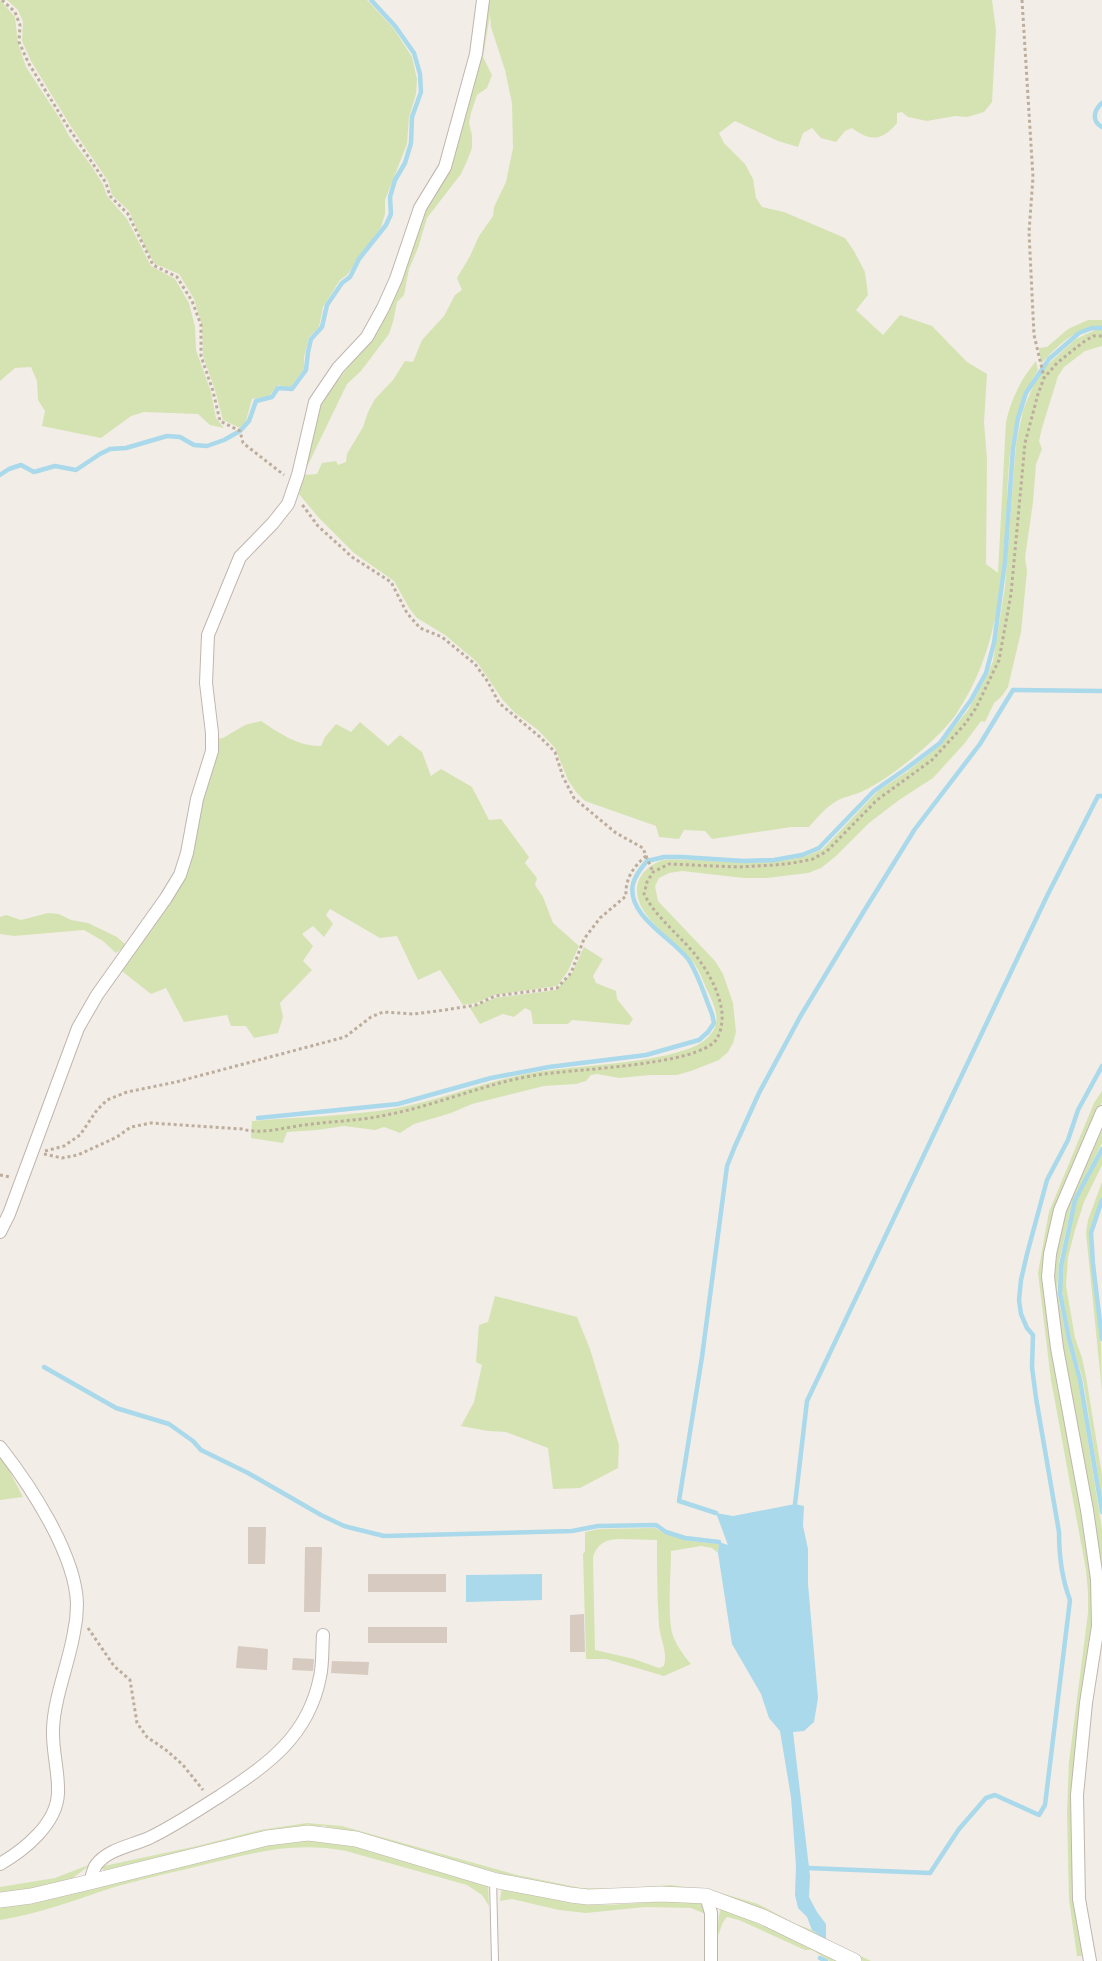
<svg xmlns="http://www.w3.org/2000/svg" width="1102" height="1961" font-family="Overpass,sans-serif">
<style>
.green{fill:#d5e3b3;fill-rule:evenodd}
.water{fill:#a9d9ea}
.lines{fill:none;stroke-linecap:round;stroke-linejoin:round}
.stream{stroke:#a9d9ea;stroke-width:4.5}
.building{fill:#d6cac1}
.service-casing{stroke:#c0b6ae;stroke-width:8}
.minor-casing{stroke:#c0b6ae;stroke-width:14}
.tertiary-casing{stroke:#c0b6ae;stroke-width:16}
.path{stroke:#bdad9d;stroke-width:3;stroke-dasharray:3 3;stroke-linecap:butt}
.service{stroke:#fff;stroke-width:6}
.minor{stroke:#fff;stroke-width:12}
.tertiary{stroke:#fff;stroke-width:15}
</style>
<rect width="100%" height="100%" fill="#f2ede7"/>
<g class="green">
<path d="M0,0L15,17L18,43L26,67L60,119L69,136L90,164L103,184L107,196L127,219L151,266L175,279L189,303L195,327L196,350L211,392L216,418L224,428L210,425L198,414L144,412L131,416L101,438L42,426L45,411L38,400L37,381L31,367L15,368L0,381Z"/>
<path d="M7,0H367L394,29L412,57L417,79L416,94L409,117L407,144L385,200V214L381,227L347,275L340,280L323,307L319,327L309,337L304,357V369L290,388L278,385L269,396L252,399L246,421L240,428L223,420L215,390L203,356L202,325L194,299L179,274L155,264L146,249L129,211L112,195L108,181L70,125L31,61L22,41L23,22L18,10Z"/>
<path d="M490,0H992L996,30L992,102L984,112L967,117L955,116L927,121L908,117L902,112L897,113V123C882,141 871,142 852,128L845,131L836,142L821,138L812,128L803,133L798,147L778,141L735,121L719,133L724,143L745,164L753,179L756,198L762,207L784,212L845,238L854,251L865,272L868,295L856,310L883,335L900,315L932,326L967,362L987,374L984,422L987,459L986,564L998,573L1006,422C1011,399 1021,379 1036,361L1038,370C999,430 1011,497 1004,565C997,618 988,665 958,711C943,736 892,777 865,790C856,795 844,796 835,802C825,808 817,818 809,827H791L712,839L705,831L684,830L679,839L659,837L656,826L585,801L576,792L568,780L555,748L538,730L514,712L502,699L477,662L445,635L417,618L409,608L394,581L354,553L319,518L299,494L319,408L328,393L365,346L421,220L449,171L487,3ZM490,15L491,27L505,70L512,103L513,148L506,182L494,207L493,216L479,236L470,256L457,278L462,290L455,295L444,316L422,340L413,362L405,361L393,380L375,399L368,412L363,427L347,454L346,462L338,465L336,461L322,463L317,474L303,475L347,384L361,371L389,334L393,322L397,302L404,295L409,269L418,248L427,218L461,174L467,161L472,148V135L469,123L471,113L477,95L487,88L492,75L483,57Z"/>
<path d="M1088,320H1102V326C1076,327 1058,345 1041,364L1039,348L1047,347L1068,329Z"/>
<path d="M1095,330H1102V346L1085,351L1064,367L1058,376L1042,428L1039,441L1042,449L1036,464L1033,502L1025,558L1027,571L1021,632L1008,687L1002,696L994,703L985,722L981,721L964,744L933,778L899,800L869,823L836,856L821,868L808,873L767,878H744L682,871L669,873L659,878L655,886L658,901L715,961L723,974L733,1003L736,1032L733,1043L728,1052L719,1060L691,1071L677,1075H650L619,1078L597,1074L591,1075L586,1081L576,1084L544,1086L472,1104L451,1113L414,1124L400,1133L384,1127L375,1130L344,1126L317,1130L287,1132L283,1143L251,1138L252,1121C300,1117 350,1116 397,1108C445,1099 490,1079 538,1072C576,1065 680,1063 706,1039C722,1025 717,1011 709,994C704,984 700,971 693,962C676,939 626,912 639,880C644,869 652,864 663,860C717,857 772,873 823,849L878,791L908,771L940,745L968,710L988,674L993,661L1005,587L1016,444L1023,410L1034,384L1046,366L1076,339Z"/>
<path d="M261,721C281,734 297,746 321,746L325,737L336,724L351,732L360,722L388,746L400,735L422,752L431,776L441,769L472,787L489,820L501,819L529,857L525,863L537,878L535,885L543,897L553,923L579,946L568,971L557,986L494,995L476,1003L463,1005L440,970L418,980L397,936L380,938L330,909L326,915L333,924L324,937L313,926L302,934L313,946L303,961L312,970L280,1003L283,1017L278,1033L254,1038L246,1026H231L227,1015L184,1022L166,988L151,994L118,968L164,911L180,886L215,739L223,738L245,725Z"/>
<path d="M48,913L59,914L71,920L88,923L117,937L126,945L116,953L103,941L84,930L14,936L0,934V917L6,915L21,920Z"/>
<path d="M584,947L603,959L593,976L596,983L616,991L617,999L633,1019L629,1025L572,1020L568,1024H533L531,1011L525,1008L514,1017L503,1014L480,1024L470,1008L495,998L556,990L572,973Z"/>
<path d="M1102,1091V1102L1091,1125L1047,1243L1042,1266L1043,1285L1048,1325L1092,1564L1094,1611L1072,1791L1071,1838L1074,1907L1082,1956H1077L1069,1899L1067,1812L1069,1762L1088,1613V1592L1086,1570L1051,1380L1038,1273L1049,1212L1094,1103Z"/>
<path d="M1102,1130V1143L1072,1203L1059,1262L1057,1291L1067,1340L1078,1380L1102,1529V1572L1061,1347L1054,1280L1056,1251L1069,1202Z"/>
<path d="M1102,1152V1165L1084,1202L1075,1230L1068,1257L1066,1286L1075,1338L1082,1358L1086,1377L1102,1475V1500L1083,1380L1071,1339L1062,1292V1266L1076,1200Z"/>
<path d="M1102,1182V1197L1089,1234L1101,1344L1102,1391L1086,1233L1088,1220Z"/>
<path d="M495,1296L577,1317L590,1349L619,1445L618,1468L580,1488L553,1489L548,1448L506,1432L488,1431L461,1426L474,1402L482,1365L476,1362L479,1325L488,1322Z"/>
<path d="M0,1453L23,1497L0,1500Z"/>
<path d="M655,1528C675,1540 696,1542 719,1544L718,1553L712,1548L701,1546L671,1551C671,1572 667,1617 673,1636C677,1646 684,1656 691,1664L664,1676L606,1659H586L583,1554L585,1551V1532L599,1529ZM619,1539L657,1540C657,1568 657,1597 659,1625C660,1639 668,1652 664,1666L659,1668L634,1659L595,1650L593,1557C598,1543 605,1540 619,1539Z"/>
<path d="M307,1823L342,1826L517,1875L581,1888L616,1889L670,1885L711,1890L758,1904L796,1924L812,1930L826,1940L871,1961H863L743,1903L582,1891L521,1879L324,1826L289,1828L105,1870L100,1868L104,1866L197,1846L260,1830Z"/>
<path d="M311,1840L359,1846L488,1884L489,1906L482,1895L467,1885L346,1851C295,1842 261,1851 211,1863C176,1872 140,1879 105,1890C70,1902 37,1914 0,1920V1907L273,1842Z"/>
<path d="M91,1864L69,1881L0,1894V1887L55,1878Z"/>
<path d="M502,1886C533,1893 566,1905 598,1905C634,1905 669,1898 705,1904L709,1922L703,1913L691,1908L645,1907L586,1913L559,1910L512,1899L500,1901Z"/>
<path d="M721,1908L845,1961H830L812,1950H805L739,1920L727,1917L723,1922L716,1941L719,1915Z"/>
</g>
<g class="water">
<path d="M795,1504L804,1506L803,1526L808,1549V1584L818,1698L814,1722L804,1731L793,1732L810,1876L809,1897L817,1912L826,1924V1940L812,1930L807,1917L798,1908L795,1895L796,1866L791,1797L780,1731L769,1718L761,1694L732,1644L718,1553L719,1542L728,1545L716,1513L733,1516Z"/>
<path d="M542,1574V1600L466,1602V1575Z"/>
</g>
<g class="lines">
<g class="stream">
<path d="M1102,103C1094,110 1091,121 1102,127"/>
<path d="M0,475L9,469L21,465L34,472L55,466L76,470L100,454L110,449L126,448L167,436L180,437L194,445L207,446L224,440L240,431L249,421L256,401L272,397L278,388L292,389L306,370L308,352L311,339L322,327L327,305L342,283L350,277L359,259L386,225L391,214L390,197L395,180L405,163L411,143L412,117L421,92L420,74L414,53L395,26L371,0"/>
<path d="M258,1118L398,1104L491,1078L549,1067L646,1055L699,1040L708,1032L714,1023L712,1014C705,997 698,973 688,959C672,938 626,915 633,884C635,875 642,867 647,861L664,857H682L744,861L774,860L802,855L819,848L874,791L907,768L940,743L971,700L986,673L994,643L1005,562L1013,448L1018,418L1026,393L1049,359L1079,333L1092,328H1102"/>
<path d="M1102,1149L1075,1200L1061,1266L1060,1293L1069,1339L1080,1380L1102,1512"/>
<path d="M1102,1200L1091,1233L1093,1264L1102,1339"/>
<path d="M44,1367L116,1408L169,1424L193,1441L201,1450L248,1473L321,1515L344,1526L384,1536L572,1531L598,1526L656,1525L666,1532L685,1538L719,1542"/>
<path d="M795,1504L807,1401L1048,894L1098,796H1102"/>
<path d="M716,1513L679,1501L702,1357L727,1166L735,1146L759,1093L800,1017L864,911L915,829L980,744L1013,690L1102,691"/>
<path d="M808,1868L930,1873L959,1829L986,1798L995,1795L1039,1815L1045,1805L1070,1600C1062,1579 1059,1555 1059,1532L1036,1398L1032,1367L1033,1335L1027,1328L1021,1314L1019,1300L1021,1280L1027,1254L1047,1180L1068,1140L1078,1110L1102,1066"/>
<path d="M820,1958L826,1961"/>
</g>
</g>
<g class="building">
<path d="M248,1527H266L265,1564H248Z"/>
<path d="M305,1547H322L320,1612H304Z"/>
<rect x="368" y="1574" width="78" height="18"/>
<path d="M584,1614L585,1652H570V1615Z"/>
<rect x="368" y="1627" width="79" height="16"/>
<path d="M238,1646L268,1649L267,1670L236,1668Z"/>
<path d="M293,1658L314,1659L313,1671L292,1670Z"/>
<path d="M332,1661L369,1662L368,1675L331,1673Z"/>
</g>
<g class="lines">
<defs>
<path id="service" d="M493,1880L495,1961"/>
<g id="minor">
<path d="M0,1232L9,1214L78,1028L97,995L166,898L180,875L187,853L197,799L212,751V733L206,683L208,635L240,557L273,523L288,504L298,475L315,402L338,368L367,337L383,308L396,279L420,208L445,167L476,54L483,0"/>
<path d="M0,1447C30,1485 76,1555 77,1604C77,1613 76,1623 74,1632C69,1663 54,1698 53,1729C52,1751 59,1772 58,1793C57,1824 24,1850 0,1864"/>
<path d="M90,1882C92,1877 93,1869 96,1865C108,1849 131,1846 149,1838C174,1826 196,1811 220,1796C268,1764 308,1737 320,1677C323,1664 322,1649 323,1635"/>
<path d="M706,1896L711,1913V1961"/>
<path d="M1090,1961L1079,1899L1077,1795L1086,1703L1098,1626L1097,1579L1087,1510L1057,1348L1048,1277L1050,1254L1060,1210L1102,1112"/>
</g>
<path id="tertiary" d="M0,1900L31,1896L90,1882L267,1838L308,1833L356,1839L493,1880L571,1895L588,1897L661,1894L706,1896L763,1917L854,1961"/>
</defs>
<use href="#service" class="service-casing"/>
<use href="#minor" class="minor-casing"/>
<use href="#tertiary" class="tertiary-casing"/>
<g class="path">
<path d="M2,0L15,12L20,25L19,42L29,64L68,127L106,183L110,196L128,214L153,265L177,277L192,301L201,325V356L213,391L220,421L240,431L243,443L284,475"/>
<path d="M1022,0L1033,177L1029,232L1034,335L1044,377"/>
<path d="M646,856L653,872"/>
<path d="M45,1151L64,1146L80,1135L97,1110L107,1100L127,1092L176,1082L345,1037L371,1017L383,1012L414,1014L445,1010L476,1005L495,996L557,988L571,973L584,939L600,918L626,896C625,879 633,867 646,856L643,848L616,833L574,798L563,777L555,752L540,737L499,703L488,682L475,664L442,637L420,628L407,613L391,582L352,557L318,526L301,503"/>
<path d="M44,1154L62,1158L78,1155L117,1137L131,1127L151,1123L242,1129C263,1135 284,1127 305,1125C332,1121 359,1121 386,1115C439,1105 490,1081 544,1074C578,1069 697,1065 716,1040C718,1037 721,1030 721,1027C727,1003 708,970 693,952C676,932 656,917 644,894L647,882L653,872L669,864L738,867L775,865L793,863L813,859L827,851L877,800L932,760L965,724L976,708L999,660L1011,594L1025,443L1038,394L1044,378L1057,363L1082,343L1093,336H1102"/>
<path d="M0,1175L10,1177"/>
<path d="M88,1628L114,1666L130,1680L137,1723L147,1737L166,1750L183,1765L203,1790"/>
</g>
<use href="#service" class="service"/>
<use href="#minor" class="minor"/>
<use href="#tertiary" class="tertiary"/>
</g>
</svg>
